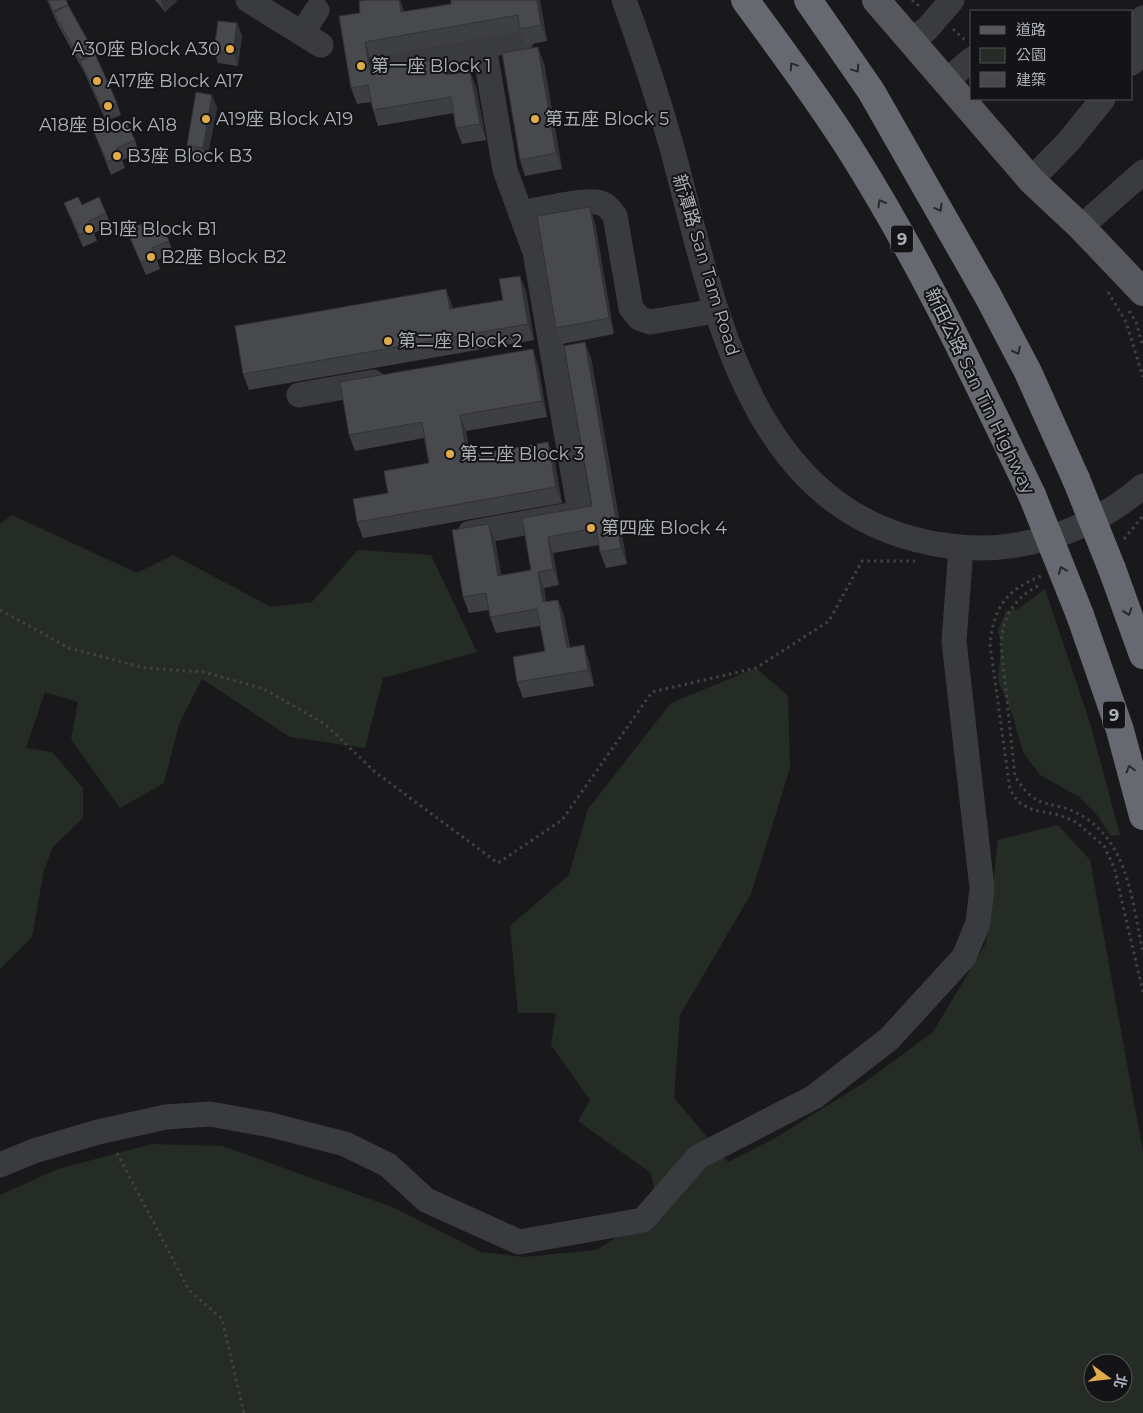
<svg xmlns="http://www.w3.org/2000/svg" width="1143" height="1413" font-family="Montserrat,'Noto Sans TC',sans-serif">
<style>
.green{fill:#252c26;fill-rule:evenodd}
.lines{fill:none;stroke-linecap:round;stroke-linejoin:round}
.path{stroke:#404246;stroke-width:3;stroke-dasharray:2.5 4;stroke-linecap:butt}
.minor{stroke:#3a3b3f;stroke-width:25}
.major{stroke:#56585e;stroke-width:28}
.highway{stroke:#676970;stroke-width:28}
.highway-bridge{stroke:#676970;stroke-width:28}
.wall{fill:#3e3f42}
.shaded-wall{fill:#323336}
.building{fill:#48494d;stroke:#323336}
.oneway{stroke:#29292c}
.poi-dot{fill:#e1ab4a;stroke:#141416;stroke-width:2}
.labels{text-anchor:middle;stroke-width:4;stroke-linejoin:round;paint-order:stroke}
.shield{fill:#141416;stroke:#7e8288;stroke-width:1}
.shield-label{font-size:16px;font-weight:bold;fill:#acb1b9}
.poi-label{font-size:18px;fill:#acb1b9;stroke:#141416;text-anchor:start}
.street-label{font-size:18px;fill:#acb1b9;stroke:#141416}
</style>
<rect width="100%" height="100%" fill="#19191b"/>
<g class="green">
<path d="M12,515L137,573L173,555L271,607L312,602L358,550L431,555L477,652L383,678L365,748L290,737L202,679L179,724L164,783L120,808L71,739L78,702L45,692L26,748L52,752L83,788V818L53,847L44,870L32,937L0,969V524Z"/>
<path d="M1045,589L1090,723L1120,835L1111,836L1098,816L1079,797L1040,775L1023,752L1011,711L998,680L1001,645L998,630L1006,611L1018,609Z"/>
<path d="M756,668L788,696L790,768L751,894L680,1015L674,1098L728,1162L775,1138L865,1082L933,1032L986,943L998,840L1058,825L1090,860L1143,1152V1413H0V1195L58,1169L152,1144L223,1146L395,1208L481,1252L524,1257L596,1250L658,1212L651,1173L578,1121L590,1100L551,1045L556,1013H518L510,926L569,875L588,809L671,703ZM1093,1363H1123V1393H1093Z"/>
</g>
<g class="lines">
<g class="path">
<path d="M912,0L919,6"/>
<path d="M953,29L965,40"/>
<path d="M1108,292L1126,322L1143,377"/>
<path d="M1129,311L1136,322L1143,347"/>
<path d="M1124,539L1142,517"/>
<path d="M1041,576C1006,590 994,607 990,644L1010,790L1018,802L1033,810L1059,815L1076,822L1104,846L1114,867L1143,992"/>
<path d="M1038,586C1014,598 1003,617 1001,644L1015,776C1038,815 1053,797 1084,817C1129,845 1133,906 1143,953"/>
<path d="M0,610L69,648L145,668L204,672L264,689L325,724L375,772L498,863L562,820L652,692L756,668L829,621L862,561H915"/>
<path d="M117,1153L189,1290L222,1319L244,1413"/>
</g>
<g class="minor">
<path d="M248,0L321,45"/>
<path d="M624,0C642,49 658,98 672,148C715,307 748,520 949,546C1019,555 1090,532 1143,486"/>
<path d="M1132,31L1143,18"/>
<path d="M302,33L317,10"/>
<path d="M910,39L926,30L952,0"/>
<path d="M387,63L522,39"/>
<path d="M1132,63L1143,50"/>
<path d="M945,82L972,59"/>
<path d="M1031,180L1068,142L1103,99"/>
<path d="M521,213C538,210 587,198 601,203C607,205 611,210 615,216L631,308L639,318L650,322L716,311"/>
<path d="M1081,227L1143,172"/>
<path d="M299,395L373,382"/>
<path d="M470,533L580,513L535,252L505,170L484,46"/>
<path d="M0,1165L34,1151L98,1132L166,1117L210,1114L271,1125L345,1144L388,1165L426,1200L519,1242L643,1220L698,1157L814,1097L889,1039L964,957L978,923L982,888L954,641L961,548"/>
</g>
<path class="major" d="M876,0L1031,180L1081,227L1143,292"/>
<g class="highway">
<path d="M745,0C780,48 816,96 848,146C918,256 975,376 1032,495"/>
<path d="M808,0L871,91L988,296L1028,372L1076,479"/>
<path d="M1112,569L1143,655"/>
<path d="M1080,615L1120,730L1143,816"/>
</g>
<g class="highway-bridge">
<path d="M1076,479L1112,569"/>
<path d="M1032,495L1080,615"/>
</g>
</g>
<g class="wall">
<path d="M47,0H66L68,6L94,52L117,103L121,115L106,121L84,72L57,23Z"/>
<path d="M155,0H177V1L165,12Z"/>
<path d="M367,0H400L404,12L540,0L547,41L526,45L521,31L370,58L373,70L450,74L476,87L486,140L462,144L456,128L454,113L378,126L373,110L371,102L357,104L351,88L360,13Z"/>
<path d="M242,35L238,66L218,63L214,51Z"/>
<path d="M544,63L562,169L525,176L520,160Z"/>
<path d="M217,107L207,160L191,157L187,145Z"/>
<path d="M93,130L110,132L135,140L139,153L122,160L125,168L111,175Z"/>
<path d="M64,203L82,205L106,213L111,225L94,233L97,241L83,247L69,215Z"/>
<path d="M595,223L614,334L562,344L556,328Z"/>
<path d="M127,231L145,232L169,241L173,253L157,260L160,269L146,275Z"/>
<path d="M520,276L526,292L534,340L249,390L243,374L452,305L453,308L503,300Z"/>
<path d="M591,358L627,564L606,568L600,552L599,545L553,553L559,585L544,588L546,602L558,600L564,616L570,647L589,661L594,686L523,698L517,682L545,651L540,626L496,633L490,617L489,610L469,613L463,597L495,540L501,575L531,570L522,518L592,506Z"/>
<path d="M538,365L547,417L466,431L470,456L554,458L562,503L363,538L357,522L388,493L429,463L424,438L355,451L349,435Z"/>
</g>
<g class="shaded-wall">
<path d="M161,0H177V1L165,12Z"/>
<path d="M399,0H400L404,11L407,28L401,12Z"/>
<path d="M537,0H540L547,41L541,25Z"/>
<path d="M237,23L242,35L238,66L233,53Z"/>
<path d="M365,42L370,58L375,87L370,71Z"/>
<path d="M538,47L544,63L562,169L556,153Z"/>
<path d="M444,58L450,74L453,91L447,75Z"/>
<path d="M470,71L476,87L486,140L480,124Z"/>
<path d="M212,95L217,107L207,160L203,148Z"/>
<path d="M590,207L595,223L614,334L609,318Z"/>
<path d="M520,276L526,292L534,340L528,324Z"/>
<path d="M446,289L452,305L455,325L450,309Z"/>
<path d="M585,342L591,358L627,564L621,548Z"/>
<path d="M533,349L538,365L547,417L542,401Z"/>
<path d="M460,415L466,431L473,472L467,456Z"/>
<path d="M548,442L554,458L562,503L556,487Z"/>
<path d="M489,524L495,540L504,592L498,576Z"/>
<path d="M548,537L553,553L559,585L553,569Z"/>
<path d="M538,572L544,588L549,618L543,602Z"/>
<path d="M558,600L564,616L572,664L567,648Z"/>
<path d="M584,645L589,661L594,686L588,670Z"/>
</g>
<g class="building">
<path d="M48,0H66L68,5L53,11Z"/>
<path d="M367,0H399L401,12L451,4V0H537L541,25L520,29L518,15L365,42L370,71L444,58L447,75L470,71L480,124L456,128L451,97L373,110L368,85L351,88L339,16L360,13L359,1Z"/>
<path d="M68,5L94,52L80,60L54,13Z"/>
<path d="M218,21L237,23L233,53L214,51Z"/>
<path d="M538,47L556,153L520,160L502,53Z"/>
<path d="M95,54L117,103L102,109L80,61Z"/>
<path d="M196,92L212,95L203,148L187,145Z"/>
<path d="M107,124L110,132L127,124L135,140L117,148L121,156L107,162L93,130Z"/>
<path d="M78,197L82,205L99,197L106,213L89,221L93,229L79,235L64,203Z"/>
<path d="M590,207L609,318L556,328L537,216Z"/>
<path d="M141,224L145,232L162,225L169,241L152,248L155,257L141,263L127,231Z"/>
<path d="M520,276L528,324L243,374L235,326L446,289L450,309L503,300L499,279Z"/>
<path d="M585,342L621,548L600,552L596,528L548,537L553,569L538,572L543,602L558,600L567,648L584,645L588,670L517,682L513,657L545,651L537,609L490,617L486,593L463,597L452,530L489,524L498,576L531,570L522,518L592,506L564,346Z"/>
<path d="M533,349L542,401L460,415L467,456L548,442L556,487L357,522L353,499L388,493L384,471L429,463L422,422L349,435L340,382Z"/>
</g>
<defs><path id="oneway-chevron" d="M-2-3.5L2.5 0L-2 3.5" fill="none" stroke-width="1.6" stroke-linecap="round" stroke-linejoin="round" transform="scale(1.25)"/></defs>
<g class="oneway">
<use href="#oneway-chevron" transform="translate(793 66) rotate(-124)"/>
<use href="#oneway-chevron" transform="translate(856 69) rotate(56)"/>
<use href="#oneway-chevron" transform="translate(881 203) rotate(-120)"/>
<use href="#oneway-chevron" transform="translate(939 208) rotate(61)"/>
<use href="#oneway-chevron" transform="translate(1017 351) rotate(63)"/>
<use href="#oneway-chevron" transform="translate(1062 570) rotate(-112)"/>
<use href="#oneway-chevron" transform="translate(1128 612) rotate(71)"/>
<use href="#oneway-chevron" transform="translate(1130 769) rotate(-105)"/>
</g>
<g class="poi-dot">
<circle cx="230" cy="49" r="5"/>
<circle cx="361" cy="66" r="5"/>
<circle cx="97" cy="81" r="5"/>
<circle cx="108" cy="106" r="5"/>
<circle cx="206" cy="119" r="5"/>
<circle cx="535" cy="119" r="5"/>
<circle cx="117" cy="156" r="5"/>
<circle cx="89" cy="229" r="5"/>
<circle cx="151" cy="257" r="5"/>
<circle cx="388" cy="341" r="5"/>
<circle cx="450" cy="454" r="5"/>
<circle cx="591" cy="528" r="5"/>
</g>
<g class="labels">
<g class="shield">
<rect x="891" y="225.5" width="22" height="27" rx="4"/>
<rect x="1103" y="701.5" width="22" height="27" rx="4"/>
</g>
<g class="shield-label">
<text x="902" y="245">9</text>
<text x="1114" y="721">9</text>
</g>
<g class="poi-label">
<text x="220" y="55" text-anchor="end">A30座 Block A30</text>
<text x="371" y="72">第一座 Block 1</text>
<text x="107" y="87">A17座 Block A17</text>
<text x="216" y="125">A19座 Block A19</text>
<text x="545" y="125">第五座 Block 5</text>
<text x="108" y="131" text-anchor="middle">A18座 Block A18</text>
<text x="127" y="162">B3座 Block B3</text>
<text x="99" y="235">B1座 Block B1</text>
<text x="161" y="263">B2座 Block B2</text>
<text x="398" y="347">第二座 Block 2</text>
<text x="460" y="460">第三座 Block 3</text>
<text x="601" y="534">第四座 Block 4</text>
</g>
<g class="street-label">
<text transform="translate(706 265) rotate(73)" y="6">新潭路 San Tam Road</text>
<text transform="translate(980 391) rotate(64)" y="6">新田公路 San Tin Highway</text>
</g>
</g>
<rect x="970" y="10" width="162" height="90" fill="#141416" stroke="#515357"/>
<rect x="980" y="26" width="25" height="8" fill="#56585e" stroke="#515357"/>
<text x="1016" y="35" font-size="15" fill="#acb1b9">道路</text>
<rect x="980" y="48" width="25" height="15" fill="#252c26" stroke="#515357"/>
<text x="1016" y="60" font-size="15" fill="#acb1b9">公園</text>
<rect x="980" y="72" width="25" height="15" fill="#48494d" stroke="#515357"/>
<text x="1016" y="85" font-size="15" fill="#acb1b9">建築</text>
<g transform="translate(1108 1378) rotate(105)"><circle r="24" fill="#141416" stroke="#515357"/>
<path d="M0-4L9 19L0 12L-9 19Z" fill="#e1ab4a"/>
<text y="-8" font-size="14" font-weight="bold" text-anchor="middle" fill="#acb1b9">北</text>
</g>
</svg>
